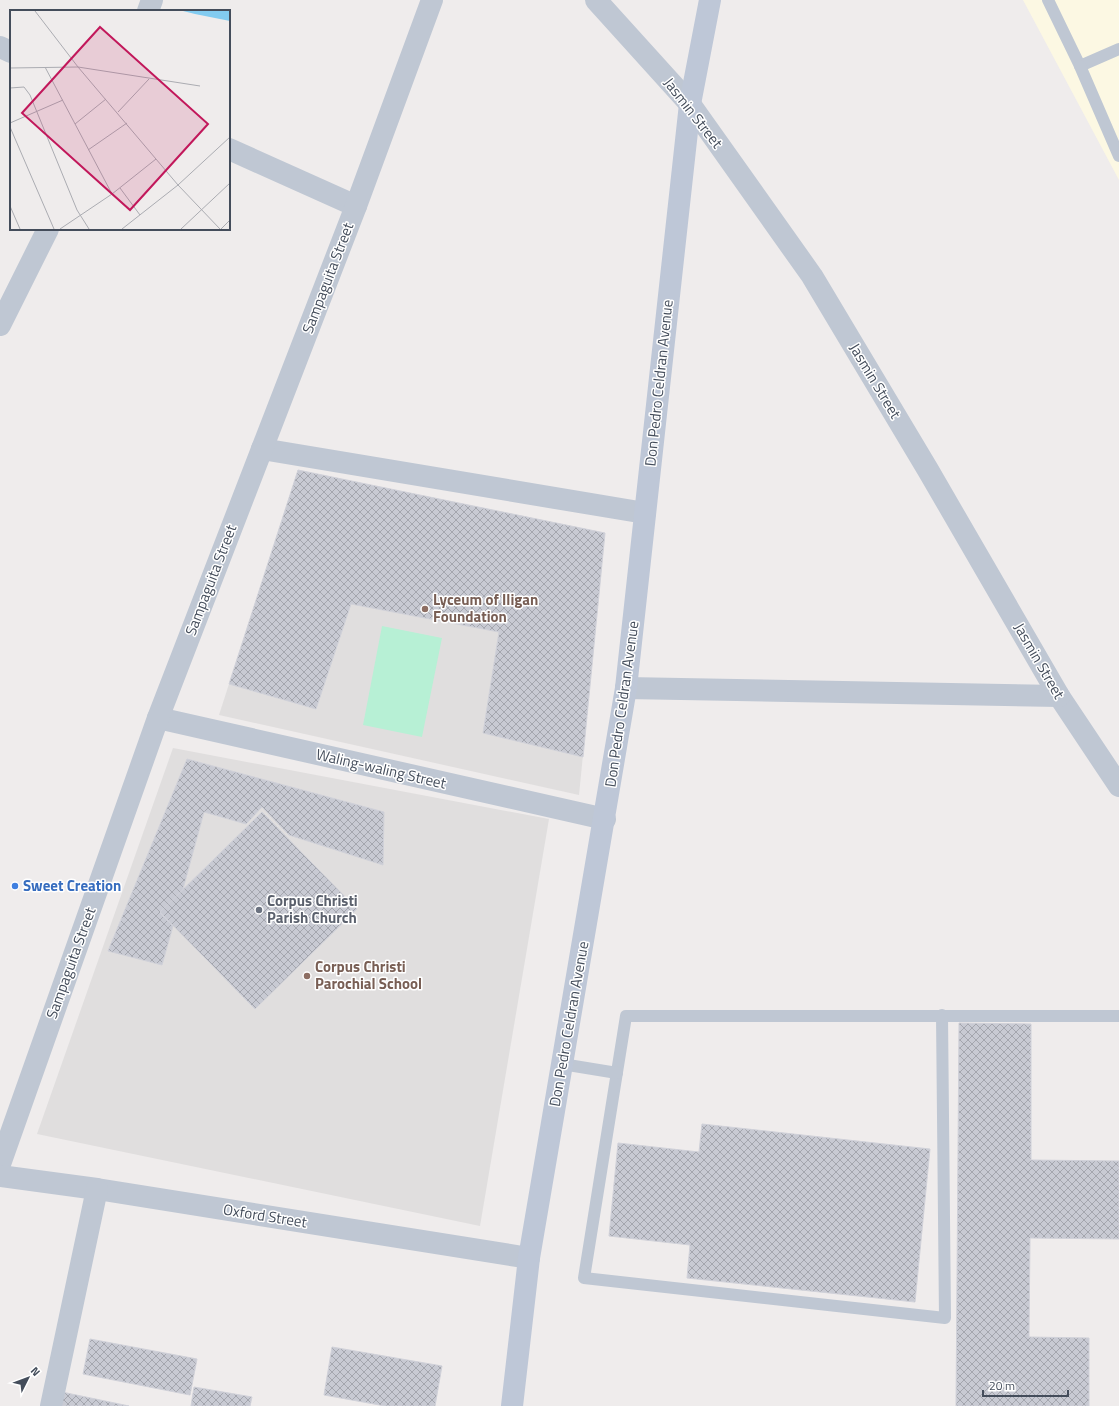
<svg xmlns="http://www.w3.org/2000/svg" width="1119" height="1406" font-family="'Titillium Web',sans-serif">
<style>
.commercial{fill:#fcf8e3}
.education{fill:#e0dede}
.park{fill:#b7f0d5}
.building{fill:url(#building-cross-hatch);stroke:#d0d1d9}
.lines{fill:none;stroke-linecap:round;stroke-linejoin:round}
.lane{stroke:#bfc7d3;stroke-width:12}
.street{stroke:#bfc7d3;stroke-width:22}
.secondary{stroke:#bec7d7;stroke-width:22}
.education-dot{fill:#8d6e63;stroke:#fff;stroke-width:1.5}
.shop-dot{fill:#3f7fe0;stroke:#fff;stroke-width:1.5}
.worship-dot{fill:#6b7280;stroke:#fff;stroke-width:1.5}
.labels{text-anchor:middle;stroke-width:3;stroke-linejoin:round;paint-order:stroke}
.street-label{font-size:15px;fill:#444d5b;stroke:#fff}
.education-label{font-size:15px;font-weight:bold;fill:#785e54;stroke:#fff;text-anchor:start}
.shop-label{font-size:15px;font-weight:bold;fill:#366cbe;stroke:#fff;text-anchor:start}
.worship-label{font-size:15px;font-weight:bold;fill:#5b616d;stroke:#fff;text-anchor:start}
.inset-road{fill:none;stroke:#abacb2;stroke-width:1}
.view{fill:#c2185b;fill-opacity:0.15;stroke:#c2185b;stroke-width:2}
.inset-edge{fill:none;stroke:#444d5b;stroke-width:2}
</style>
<defs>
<pattern id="building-cross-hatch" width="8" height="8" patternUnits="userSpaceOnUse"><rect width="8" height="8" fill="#c8cad3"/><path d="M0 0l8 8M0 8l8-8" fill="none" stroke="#a4a6ae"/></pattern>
</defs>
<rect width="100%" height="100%" fill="#efecec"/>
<path class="commercial" d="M1023,0H1119V180Z"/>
<g class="education">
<path d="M298,470L605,533L579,795L219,715Z"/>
<path d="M173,748L549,819L480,1226L37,1134Z"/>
</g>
<path class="park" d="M382,626L442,638L422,737L363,725Z"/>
<g class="building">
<path d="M298,470L605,533L583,757L483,733L499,632L351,604L316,709L229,684Z"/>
<path d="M187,759L384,812L383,865L289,835L262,807L246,824L204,812L183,889L160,913L173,926L162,965L108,951Z"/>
<path d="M262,812L357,909L255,1009L160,912Z"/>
<path d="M959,1023L1031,1024V1160L1119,1161V1239L1030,1238L1029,1337L1089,1338V1406H956Z"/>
<path d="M702,1124L930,1149L915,1302L687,1278L690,1245L609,1236L618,1143L699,1152Z"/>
<path d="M90,1339L197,1359L190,1395L83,1374Z"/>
<path d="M332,1347L442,1366L435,1406H385L324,1395Z"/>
<path d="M194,1387L252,1397L250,1406H191Z"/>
<path d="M62,1392L129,1406H60Z"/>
</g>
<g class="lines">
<g class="lane">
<path d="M1048,0L1080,66L1119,49"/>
<path d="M1080,66L1119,156"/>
<path d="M942,1015L945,1318L584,1278L626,1016H1119"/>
<path d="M562,1064L617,1073"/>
</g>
<g class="street">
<path d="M596,0L690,104L812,276L928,470L1059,696L1119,786"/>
<path d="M148,11L152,0"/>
<path d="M0,47L11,52"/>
<path d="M229,149L356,206"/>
<path d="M0,325L48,229"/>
<path d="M262,449L645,513"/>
<path d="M626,688L1059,696"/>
<path d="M158,718L605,819"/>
<path d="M0,1164L158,718L356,206L432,0"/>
<path d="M0,1176L97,1189L529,1258"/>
<path d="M51,1406L97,1189"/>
</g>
<path class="secondary" d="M512,1406L529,1258L626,688L690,104L710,0"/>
</g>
<g class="education-dot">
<circle cx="425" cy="609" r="4"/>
<circle cx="307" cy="976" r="4"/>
</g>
<circle class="shop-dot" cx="15" cy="886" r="4"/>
<circle class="worship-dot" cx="259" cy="910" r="4"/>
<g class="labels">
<g class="street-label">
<text transform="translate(693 113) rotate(52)" y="5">Jasmin Street</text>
<text transform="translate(328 278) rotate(-69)" y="5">Sampaguita Street</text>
<text transform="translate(875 381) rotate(59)" y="5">Jasmin Street</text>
<text transform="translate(659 383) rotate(-84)" y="5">Don Pedro Celdran Avenue</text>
<text transform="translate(211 580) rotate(-69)" y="5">Sampaguita Street</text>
<text transform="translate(1039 661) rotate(60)" y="5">Jasmin Street</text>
<text transform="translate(622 704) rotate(-82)" y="5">Don Pedro Celdran Avenue</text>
<text transform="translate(381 769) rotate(13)" y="5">Waling-waling Street</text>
<text transform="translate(71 963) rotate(-70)" y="5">Sampaguita Street</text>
<text transform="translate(569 1024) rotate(-80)" y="5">Don Pedro Celdran Avenue</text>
<text transform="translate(265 1216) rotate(9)" y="5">Oxford Street</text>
</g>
<g class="education-label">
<text x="433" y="605">Lyceum of Iligan<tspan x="433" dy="17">Foundation</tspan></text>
<text x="315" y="972">Corpus Christi<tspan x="315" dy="17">Parochial School</tspan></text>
</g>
<g class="shop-label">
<text x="23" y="891">Sweet Creation</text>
</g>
<g class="worship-label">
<text x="267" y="906">Corpus Christi<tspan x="267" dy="17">Parish Church</tspan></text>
</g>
</g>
<g transform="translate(10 10)">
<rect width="220" height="220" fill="#efecec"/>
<path d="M173,1H220V11L185,4Z" fill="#82cbf0"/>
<path class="inset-road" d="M25,1L68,57L168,175M35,57L102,184M0,58L68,57L190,76M0,78L14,77L20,85L67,200L79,219M108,102L139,69M0,113L53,90M65,114L96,89M0,117L44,219M78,140L117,113M168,175L210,219M110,178L130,205M0,196L10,219M50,219L102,184L146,149M112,219L168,175L220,127M171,219L220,173M211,219L220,210"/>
<path class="view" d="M90,17L198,114L120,200L12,103Z"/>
<rect width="220" height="220" class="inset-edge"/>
</g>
<g transform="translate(28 1378) rotate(48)" stroke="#ffffff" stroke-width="3" paint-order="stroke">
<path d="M0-3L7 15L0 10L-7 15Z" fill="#444d5b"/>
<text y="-6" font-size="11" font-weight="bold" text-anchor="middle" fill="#444d5b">N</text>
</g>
<path d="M983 1390v6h85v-6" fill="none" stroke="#444d5b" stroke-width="2"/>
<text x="989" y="1390" font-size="12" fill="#444d5b" stroke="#ffffff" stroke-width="3" paint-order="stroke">20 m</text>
</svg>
